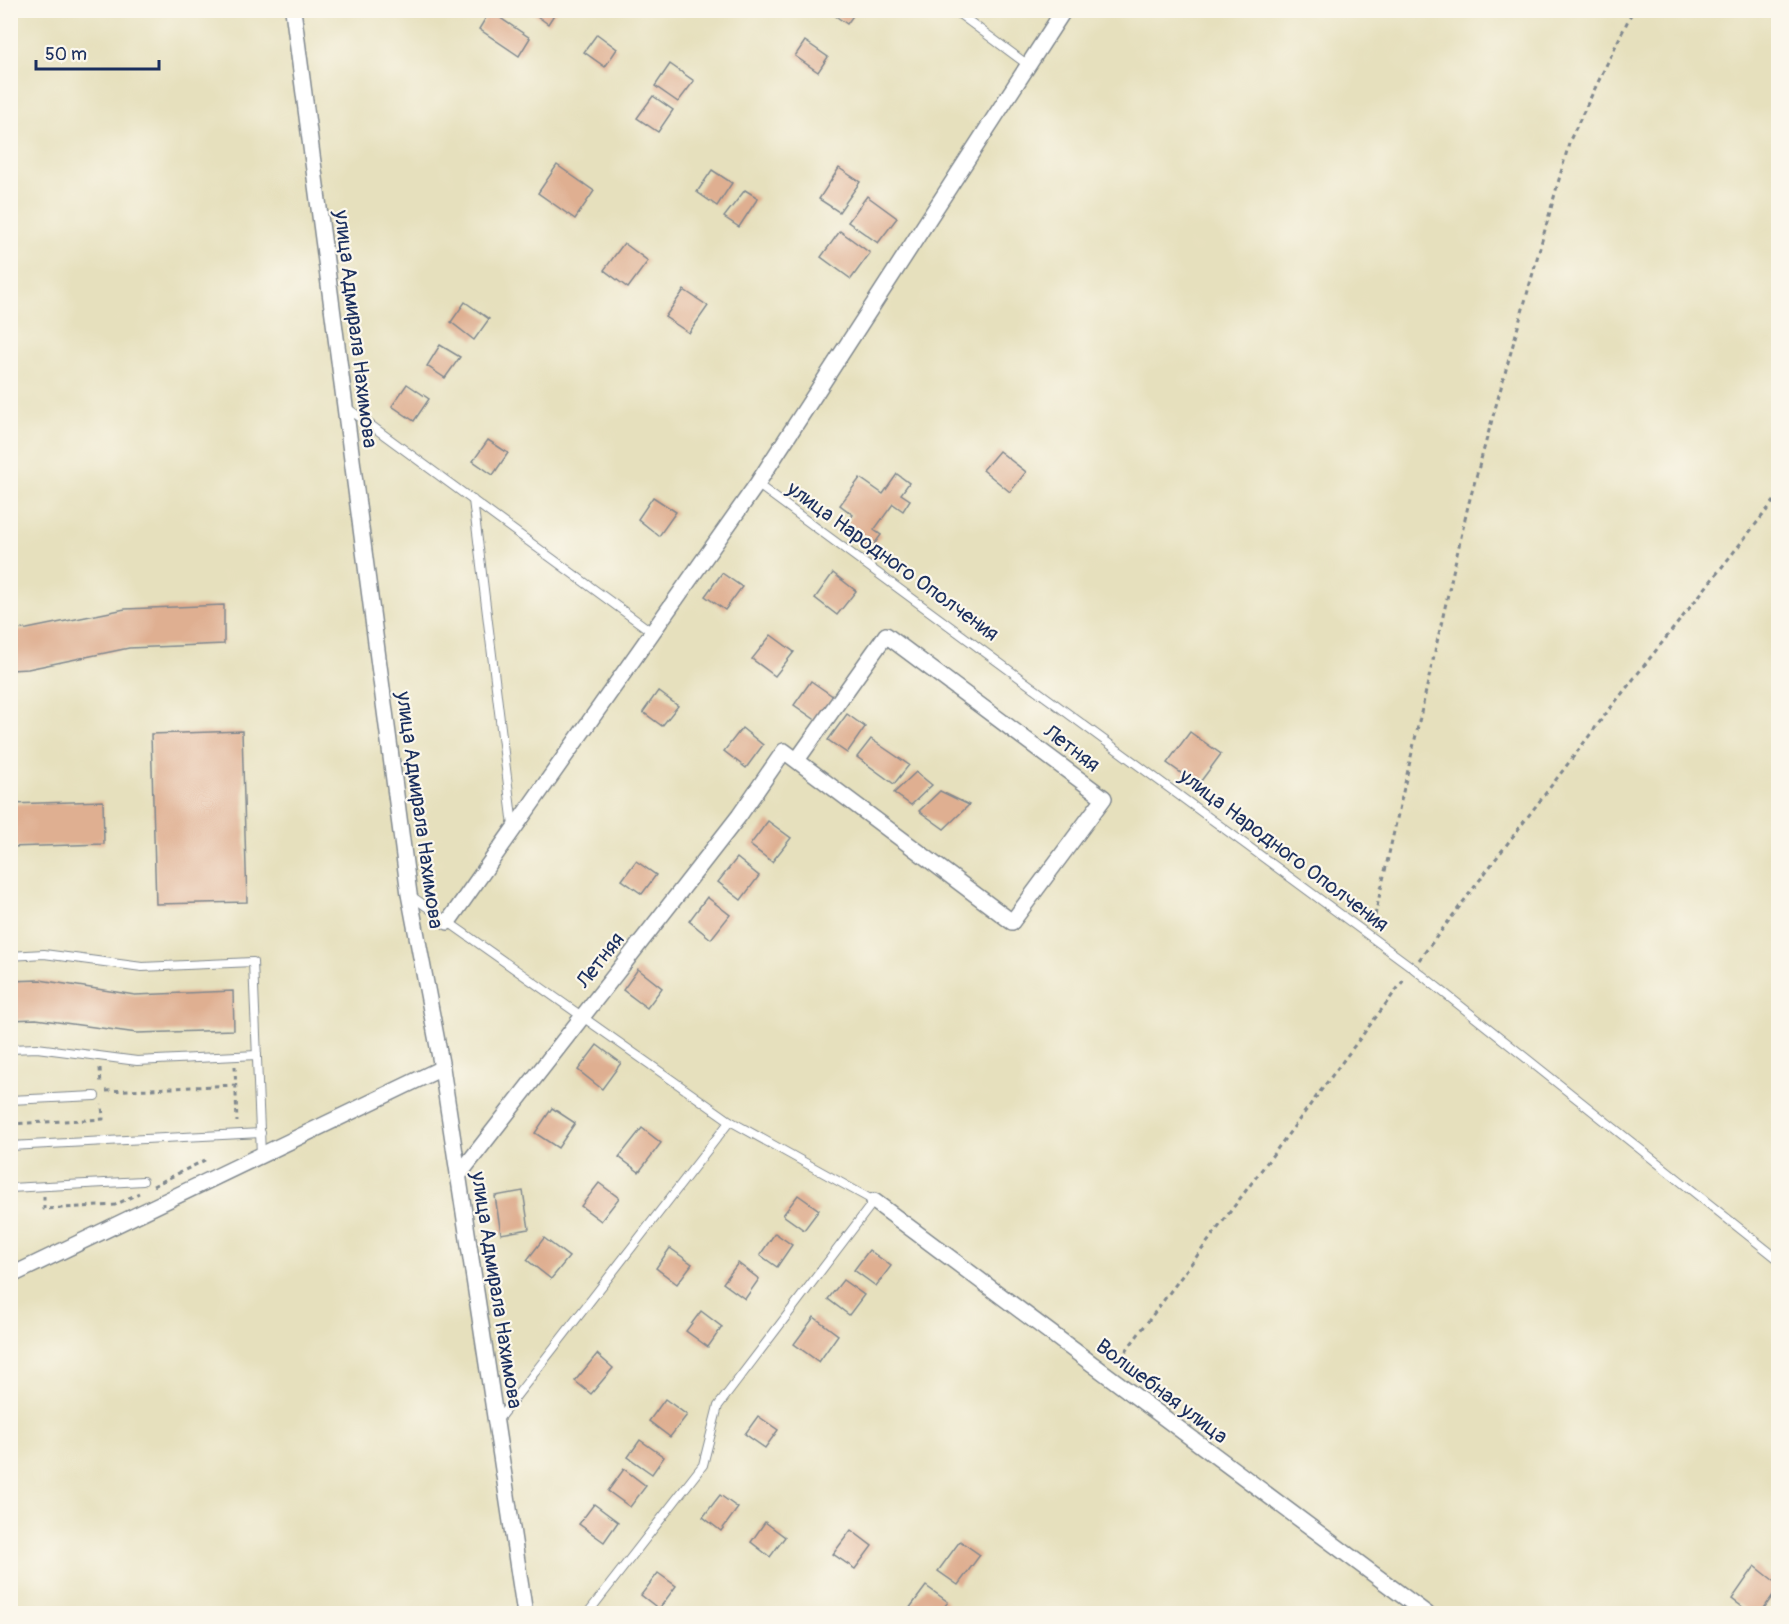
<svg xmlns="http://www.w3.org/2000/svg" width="1789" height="1624" font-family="Pangolin,sans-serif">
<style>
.building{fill:#dfaf91}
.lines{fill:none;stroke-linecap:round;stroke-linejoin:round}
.service-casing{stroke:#80888e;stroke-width:10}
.minor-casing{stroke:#80888e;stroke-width:18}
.path{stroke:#80888e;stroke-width:3;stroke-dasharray:4.5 4.5;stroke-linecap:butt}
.service{stroke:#fff;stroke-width:8}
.minor{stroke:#fff;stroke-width:15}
.labels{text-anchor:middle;stroke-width:4.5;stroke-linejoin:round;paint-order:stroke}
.street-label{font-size:21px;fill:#1b2f5e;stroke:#fbf7ec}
</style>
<rect width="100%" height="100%" fill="#fbf7ec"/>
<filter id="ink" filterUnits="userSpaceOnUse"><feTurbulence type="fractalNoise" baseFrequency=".0167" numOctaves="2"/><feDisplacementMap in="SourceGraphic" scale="12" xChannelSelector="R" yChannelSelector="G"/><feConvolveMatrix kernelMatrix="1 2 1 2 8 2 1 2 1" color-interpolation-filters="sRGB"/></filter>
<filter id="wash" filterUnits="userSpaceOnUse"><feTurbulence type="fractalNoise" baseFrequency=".008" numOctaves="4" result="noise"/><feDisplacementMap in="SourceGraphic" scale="24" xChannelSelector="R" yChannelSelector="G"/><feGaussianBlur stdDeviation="1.35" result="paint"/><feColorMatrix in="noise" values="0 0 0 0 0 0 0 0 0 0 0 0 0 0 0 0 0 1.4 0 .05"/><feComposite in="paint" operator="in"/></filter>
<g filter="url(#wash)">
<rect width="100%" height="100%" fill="#e6e0bd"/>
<g id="blocks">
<g class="building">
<path d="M529,10H557L548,24Z"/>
<path d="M827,10H857L847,24Z"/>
<path d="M490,11L530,38L519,56L479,29Z"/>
<path d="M597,34L617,49L605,67L584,52Z"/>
<path d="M805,41L828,57L818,72L795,56Z"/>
<path d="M670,64L694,81L678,102L655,86Z"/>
<path d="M653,96L673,110L658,132L637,118Z"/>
<path d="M557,165L594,191L575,219L538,193Z"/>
<path d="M839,168L860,182L839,212L819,199Z"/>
<path d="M712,170L732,183L717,206L697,192Z"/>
<path d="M745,190L758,198L739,227L724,217Z"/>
<path d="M867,196L897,218L878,243L848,222Z"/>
<path d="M840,231L870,253L851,279L821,257Z"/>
<path d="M624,243L648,261L628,288L604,270Z"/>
<path d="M684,290L708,306L689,333L665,317Z"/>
<path d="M465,302L489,319L474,340L451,322Z"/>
<path d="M440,345L460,357L445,378L427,366Z"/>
<path d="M407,384L429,399L414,421L392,406Z"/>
<path d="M488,440L508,453L493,475L473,461Z"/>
<path d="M999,451L1026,472L1010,492L983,470Z"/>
<path d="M897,474L909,483L901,494L910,500L903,511L893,504L874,530L881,535L869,551L845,534L850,525L847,523L853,515L840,505L860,478L883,494Z"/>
<path d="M653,497L676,512L659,536L638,519Z"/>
<path d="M722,573L742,587L725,610L705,596Z"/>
<path d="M833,573L856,591L837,615L815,598Z"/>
<path d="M224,605V644L129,648L28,669L10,670V630L27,629L125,609Z"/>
<path d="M771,635L794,652L775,676L752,659Z"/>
<path d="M811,681L834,697L817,721L794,705Z"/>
<path d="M658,691L678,706L662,726L643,712Z"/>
<path d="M847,714L865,727L847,753L828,740Z"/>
<path d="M742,728L763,745L746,768L724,751Z"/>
<path d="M242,731L247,902L156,904L151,734Z"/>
<path d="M1190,732L1221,754L1198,785L1167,763Z"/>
<path d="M871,739L909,765L894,784L857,757Z"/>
<path d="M916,772L932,785L911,805L894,793Z"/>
<path d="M940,791L969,805L944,829L919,811Z"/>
<path d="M103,801L104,844L10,847V804Z"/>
<path d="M768,821L791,838L772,862L750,845Z"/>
<path d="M737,858L759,876L741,900L718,882Z"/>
<path d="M636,861L656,875L642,894L622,880Z"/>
<path d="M707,897L730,915L711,939L689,921Z"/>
<path d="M638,969L662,988L647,1008L623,990Z"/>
<path d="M40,980L135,995L233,991L234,1030L137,1033L36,1019L10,1020V981Z"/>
<path d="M597,1045L621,1063L602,1089L578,1070Z"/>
<path d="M552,1108L575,1123L558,1148L535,1133Z"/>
<path d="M642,1128L661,1143L639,1172L619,1157Z"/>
<path d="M599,1183L619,1198L601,1221L581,1206Z"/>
<path d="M523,1191L529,1229L501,1234L495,1196Z"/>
<path d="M798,1195L819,1210L804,1230L783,1215Z"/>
<path d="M775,1233L792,1245L777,1267L760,1255Z"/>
<path d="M544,1238L569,1257L551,1279L527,1260Z"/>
<path d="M670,1248L692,1264L677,1284L656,1268Z"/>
<path d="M869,1250L891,1266L876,1286L854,1270Z"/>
<path d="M738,1263L759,1279L745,1299L723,1283Z"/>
<path d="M843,1280L864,1295L849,1315L828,1299Z"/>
<path d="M701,1311L722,1327L708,1347L686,1331Z"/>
<path d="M814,1317L838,1335L819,1362L794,1344Z"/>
<path d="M597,1354L613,1368L591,1394L575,1381Z"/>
<path d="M665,1399L687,1415L670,1437L649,1421Z"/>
<path d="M758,1416L778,1430L765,1448L745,1434Z"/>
<path d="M640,1440L664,1457L652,1474L628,1457Z"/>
<path d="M624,1469L646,1486L630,1507L608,1491Z"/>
<path d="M720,1495L738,1508L721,1531L703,1517Z"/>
<path d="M594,1504L618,1522L604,1542L579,1524Z"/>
<path d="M765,1522L785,1537L770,1557L751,1542Z"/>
<path d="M851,1530L872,1546L855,1569L833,1554Z"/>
<path d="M960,1541L980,1555L958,1585L938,1571Z"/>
<path d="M1755,1566L1778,1584V1588L1760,1614H1752L1732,1599Z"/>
<path d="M658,1573L676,1586L659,1609L641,1595Z"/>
<path d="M926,1586L948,1602L939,1614H915L909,1609Z"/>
</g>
</g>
</g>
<g filter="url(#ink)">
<use href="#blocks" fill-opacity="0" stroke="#80888e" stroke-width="1.5"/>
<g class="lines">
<defs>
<g id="service">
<path d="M954,10L1028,65"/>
<path d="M346,407L652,632"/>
<path d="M757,484L1413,968L1778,1259"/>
<path d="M473,500L513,826"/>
<path d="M410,895L730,1121L874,1201L718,1406L703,1465L587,1614"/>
<path d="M10,956L44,954L142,967L253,962L261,1155"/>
<path d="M10,1049L37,1048L137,1061L257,1055"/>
<path d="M10,1100L95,1096"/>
<path d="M10,1146L261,1133"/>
<path d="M10,1188L143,1181"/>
<path d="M497,1421L730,1121"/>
</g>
<g id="minor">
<path d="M293,10L409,894L442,1068L525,1614"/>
<path d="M448,922L757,484L1064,10"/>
<path d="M458,1176L739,816L784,751L1012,922L1104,798L886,635L797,760"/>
<path d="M874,1201L1427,1614"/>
<path d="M10,1276L442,1068"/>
</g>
</defs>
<use href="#service" class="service-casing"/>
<use href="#minor" class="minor-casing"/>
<g class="path">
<path d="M1373,924L1468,506L1570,140L1633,10"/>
<path d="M1419,960L1605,715L1778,496"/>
<path d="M235,1066L237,1122"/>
<path d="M100,1068L101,1086"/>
<path d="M106,1091L236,1085"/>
<path d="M10,1124L103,1119L102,1104"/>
<path d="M153,1186L205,1160"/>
<path d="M44,1196V1209L115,1205L139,1193"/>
<path d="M1125,1369V1352L1406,977"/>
</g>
<use href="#service" class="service"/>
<use href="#minor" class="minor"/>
</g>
</g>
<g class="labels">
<g class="street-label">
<text transform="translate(356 329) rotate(83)" y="7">улица Адмирала Нахимова</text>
<text transform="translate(893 561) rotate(36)" y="7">улица Народного Ополчения</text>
<text transform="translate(1072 748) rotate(37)" y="7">Летняя</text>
<text transform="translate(420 810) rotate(82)" y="7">улица Адмирала Нахимова</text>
<text transform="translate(1284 850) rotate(37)" y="7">улица Народного Ополчения</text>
<text transform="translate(600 960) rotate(-52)" y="7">Летняя</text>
<text transform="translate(497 1290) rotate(81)" y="7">улица Адмирала Нахимова</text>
<text transform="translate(1162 1391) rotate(37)" y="7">Волшебная улица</text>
</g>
</g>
<rect width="1789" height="1624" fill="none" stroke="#fbf7ec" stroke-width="36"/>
<path d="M36 60v9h123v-9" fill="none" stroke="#1b2f5e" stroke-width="3"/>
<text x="45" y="60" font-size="18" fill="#1b2f5e" stroke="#fbf7ec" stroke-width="4.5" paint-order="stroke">50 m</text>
</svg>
